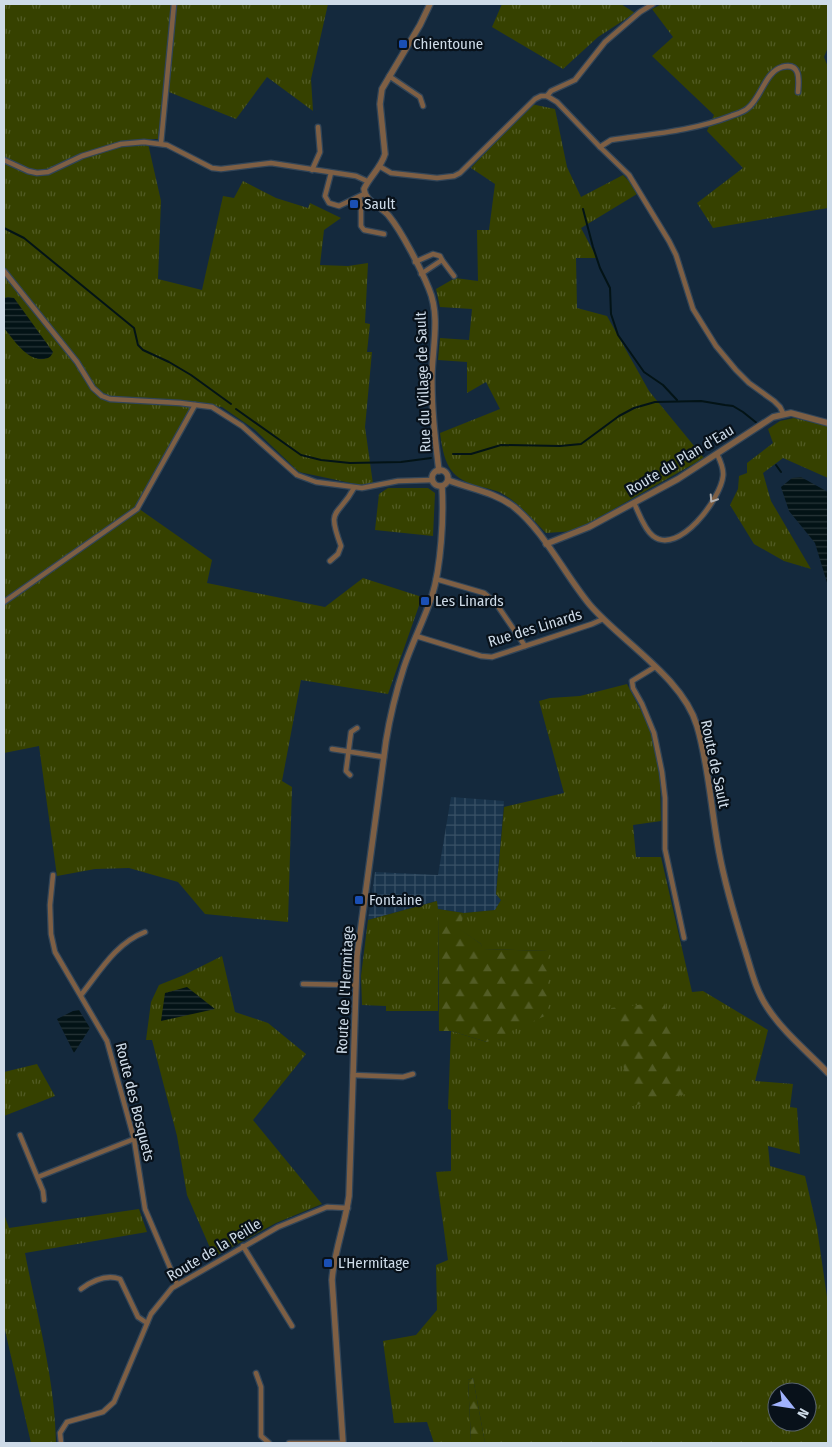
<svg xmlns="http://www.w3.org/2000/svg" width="832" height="1447" font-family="'Fira Sans Condensed',sans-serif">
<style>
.industrial{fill:url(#industrial-grid)}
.grass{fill:url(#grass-tufts);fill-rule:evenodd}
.forest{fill:url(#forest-firs)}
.water{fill:url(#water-rules)}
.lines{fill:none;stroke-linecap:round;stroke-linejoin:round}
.stream{stroke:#031316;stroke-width:2}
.minor-casing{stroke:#324558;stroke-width:7}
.tertiary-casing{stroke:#324558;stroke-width:8}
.minor{stroke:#7e5f44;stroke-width:4.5}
.tertiary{stroke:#7e5f44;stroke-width:5.5}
.oneway{stroke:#b2b0af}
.transit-dot{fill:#1a4fb4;stroke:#08111a;stroke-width:2}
.labels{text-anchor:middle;stroke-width:4.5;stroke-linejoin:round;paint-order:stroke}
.poi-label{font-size:15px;fill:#cedbe8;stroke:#08111a;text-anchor:start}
.street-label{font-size:15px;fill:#cedbe8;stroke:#08111a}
</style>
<defs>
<pattern id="industrial-grid" width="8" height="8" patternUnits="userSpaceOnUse" patternTransform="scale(1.25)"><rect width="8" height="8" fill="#19344c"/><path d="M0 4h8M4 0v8" fill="none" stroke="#395166"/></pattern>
<pattern id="grass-tufts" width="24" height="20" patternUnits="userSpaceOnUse" patternTransform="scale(1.25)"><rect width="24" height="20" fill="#364100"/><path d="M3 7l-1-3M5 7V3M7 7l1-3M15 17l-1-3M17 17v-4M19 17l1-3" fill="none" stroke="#525c25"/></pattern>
<pattern id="forest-firs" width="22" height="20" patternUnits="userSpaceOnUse" patternTransform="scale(1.25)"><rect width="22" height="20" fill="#364100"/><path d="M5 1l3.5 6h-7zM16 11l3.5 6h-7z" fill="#525c25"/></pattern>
<pattern id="water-rules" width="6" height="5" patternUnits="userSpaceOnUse" patternTransform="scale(1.25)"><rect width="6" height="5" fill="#031316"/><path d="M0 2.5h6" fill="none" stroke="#273538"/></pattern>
</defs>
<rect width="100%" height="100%" fill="#14293d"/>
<path class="industrial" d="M451,797L504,801L496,894L501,900L496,910L464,913L438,909L436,901L368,920L375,872L438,875Z"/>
<g class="grass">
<path d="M4,4H328L311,79L313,111L267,77L236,119L164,90L158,139H147L161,201L158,279L202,290L223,196L234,198L243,181L276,198L308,208L310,203L341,218L324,230L320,265L348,266L368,263L365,323L370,324L367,352H372L365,427L373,484L365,486L299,472L254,429L222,407L199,405L135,506L212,560L207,583L325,607L363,578L422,597L388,694L301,680L282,781L292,787L288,922L205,914L178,882L129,868L95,869L57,876L39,746L4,753Z"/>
<path d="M502,4H621L635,13L598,37L563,69L492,27Z"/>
<path d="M662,4H828V47L824,57L828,67V208L713,228L697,203L743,168L707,131L714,115L652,56L673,37L652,9Z"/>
<path d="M531,104L555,109L567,167L581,197L623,175L631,183L637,194L581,228L597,258H576L577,308L607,316L649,391L704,458L575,531L546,533C533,520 519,503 503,494C496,490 485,488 477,486C447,477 444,460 440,433L500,409L486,382L467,393V362L438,360L440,338L469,340L472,309L440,307L436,289L455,278L478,281L477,230H489L495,184L471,168Z"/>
<path d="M794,418L828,426V478L783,458L763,473L771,501L811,569L784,561L754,544L730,505L738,489L739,476L747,473V463L773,443L768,429L780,421Z"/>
<path d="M388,488H428L435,493L433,536L375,530L379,494Z"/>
<path d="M627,684L654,735L660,776L661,821L633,825L636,857H661L692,992L703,991L768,1030L755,1081L793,1084L790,1107L797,1108L800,1154L768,1146L770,1166L805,1176L817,1228L828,1304V1443H485L473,1378L468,1380L471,1442L468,1443H434L427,1422L394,1423L383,1341L416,1335L437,1310L436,1265L448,1260L436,1172L451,1171V1110L448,1109L451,1031L487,1042L548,951L482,949L481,944L459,929L464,913L495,910L501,900L496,894L504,807L564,793L539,701L550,698L580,696ZM777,1392H807V1422H777Z"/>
<path d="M437,901L438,909V1011H386V1006L362,1005L361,976L368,920Z"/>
<path d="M222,956L235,1012L268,1023L306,1054L253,1120L322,1204L276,1223L214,1257L187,1195L177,1136L152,1040H146L151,1002L159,985L184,975Z"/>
<path d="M37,1064L55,1096L4,1116V1072Z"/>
<path d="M139,1209L147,1232L25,1253C37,1316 55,1379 56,1443H31L4,1326V1214L9,1228Z"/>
</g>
<g class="forest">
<path d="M438,909L464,913L460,929L481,944L483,949L548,951L547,1015L487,1042L451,1031H439Z"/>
<path d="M664,1002L686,1094L632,1106L611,1008Z"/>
<path d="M473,1378L485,1443H468L471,1441L468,1380Z"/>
</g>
<g class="water">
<path d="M8,297L14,298L53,352C51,357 49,358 44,359C27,361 14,340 4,328V298Z"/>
<path d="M801,477L828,492V586L815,543L789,511L781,487L792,478Z"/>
<path d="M187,987L215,1009L161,1021L165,993Z"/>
<path d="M79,1010L90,1028L74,1053L57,1019L73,1011Z"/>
</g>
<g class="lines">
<g class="stream">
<path d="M583,209L593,247L600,268L610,288L611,314L618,335L644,372L663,385L677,400"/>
<path d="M4,228L24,238L134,328L138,345L143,350L169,362L191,375L231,404"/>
<path d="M236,409L301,455L321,460L350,463L401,462L431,458"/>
<path d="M453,454H471L501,445L560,446L581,444L619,416L634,408L655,402L701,401L725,405L733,406L743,412L758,424"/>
<path d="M776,465L781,472"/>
</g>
<defs>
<g id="minor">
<path d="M389,76L420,97L423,106"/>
<path d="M547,96L551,91L575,80L605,42L640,12L653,4"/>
<path d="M161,143L174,4"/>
<path d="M600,147L611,140C651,134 693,131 731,116C736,114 744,112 748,108C761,98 765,72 782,67C801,62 799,80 798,92"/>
<path d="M4,160L28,171L37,173L48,172L82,156L121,144L144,142L167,145L212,168L221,169L271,163L356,176L367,181"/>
<path d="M379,166L391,173L437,178L454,176L460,173L535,99L541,96H547L557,102L600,147L629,175L669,241L676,255L693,309L716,346L736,370L749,383L774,401L780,407L783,413"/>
<path d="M312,170L320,152L318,127"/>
<path d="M331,173L325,196L329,203L339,206L364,194"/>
<path d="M359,197L361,203V226L364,230L384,234"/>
<path d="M415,262L433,254L440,256L442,260"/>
<path d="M4,271L77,362L93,388L102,396L110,399L180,403L212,407L242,426L297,475L316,482L362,488L398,481L433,480"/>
<path d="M421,274L442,260L454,276"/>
<path d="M634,503C639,513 644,529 653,536C679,556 721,498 723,476C724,468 720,460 717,454"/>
<path d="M330,561L338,554L341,546C326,506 338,518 354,488"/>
<path d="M436,579L484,593L495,602L525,646"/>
<path d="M4,602L137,509L195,405"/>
<path d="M416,636L481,656L492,657L592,624L603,619"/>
<path d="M655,667L632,681L633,688L642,704L654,733L662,772L665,798V849L684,938"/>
<path d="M332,749L384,757"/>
<path d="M350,775L346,771L351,732L357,728"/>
<path d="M53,875L50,905L51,934L55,952L107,1041L134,1139L145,1209L177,1284"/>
<path d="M303,984L355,985"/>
<path d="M81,995C100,971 116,943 145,932"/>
<path d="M353,1075L403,1077L413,1074"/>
<path d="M20,1135L43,1191L44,1200"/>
<path d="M38,1177L134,1139"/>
<path d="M243,1246L292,1326"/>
<path d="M81,1289C92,1281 106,1274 120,1279L138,1317L147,1323"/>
<path d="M256,1373L261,1387V1436L269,1443"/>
<path d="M61,1443L60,1433L67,1422L103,1412L114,1402L151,1314L172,1288L278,1227L327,1207L348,1208"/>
<path d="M289,1443H343"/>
</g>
<g id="tertiary">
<path d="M430,4L420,25L382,89L380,104L385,154C381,168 370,176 364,189C365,202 381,206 389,216C402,232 421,269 429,289C440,315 433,345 432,372C431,405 435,438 439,471"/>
<circle cx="440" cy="478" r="8"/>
<path d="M448,480C470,489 495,492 514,507C544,531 565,575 590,605C622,642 683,678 697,726C709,766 711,810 719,852C725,885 735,918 745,950C751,969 756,991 767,1007C783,1032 808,1052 828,1073"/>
<path d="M546,544L589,527L678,479L773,417L791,413L828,423"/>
<path d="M343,1443L332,1280C334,1252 345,1225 349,1196L357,956L386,741C390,716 396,692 404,667C412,643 424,620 432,596C441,567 444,517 442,486"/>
</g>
</defs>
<use href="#minor" class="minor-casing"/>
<use href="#tertiary" class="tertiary-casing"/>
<use href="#minor" class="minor"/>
<use href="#tertiary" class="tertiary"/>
</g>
<defs><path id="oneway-chevron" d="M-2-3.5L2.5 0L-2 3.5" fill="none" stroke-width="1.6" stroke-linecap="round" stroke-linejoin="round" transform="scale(1.25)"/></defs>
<use class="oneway" href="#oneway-chevron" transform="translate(713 499) rotate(123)"/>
<g class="transit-dot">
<rect x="398" y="39" width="10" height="10" rx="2.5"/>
<rect x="349" y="199" width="10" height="10" rx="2.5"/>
<rect x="420" y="596" width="10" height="10" rx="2.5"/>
<rect x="354" y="895" width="10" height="10" rx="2.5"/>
<rect x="323" y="1258" width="10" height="10" rx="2.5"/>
</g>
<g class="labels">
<g class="poi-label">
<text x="413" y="49">Chientoune</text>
<text x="364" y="209">Sault</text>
<text x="435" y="606">Les Linards</text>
<text x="369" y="905">Fontaine</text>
<text x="338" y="1268">L'Hermitage</text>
</g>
<g class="street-label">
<text transform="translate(423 382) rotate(-92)" y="5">Rue du Village de Sault</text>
<text transform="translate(680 460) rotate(-31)" y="5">Route du Plan d'Eau</text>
<text transform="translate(535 628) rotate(-17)" y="5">Rue des Linards</text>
<text transform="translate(715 764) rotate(78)" y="5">Route de Sault</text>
<text transform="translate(345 990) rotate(-87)" y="5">Route de l'Hermitage</text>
<text transform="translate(135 1102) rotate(76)" y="5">Route des Bosquets</text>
<text transform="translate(214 1250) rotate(-31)" y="5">Route de la Peille</text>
</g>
</g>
<rect width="832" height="1447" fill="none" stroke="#cedbe8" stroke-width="10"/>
<g transform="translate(792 1407) rotate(120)"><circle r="24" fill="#08111a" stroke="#57626c"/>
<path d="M0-4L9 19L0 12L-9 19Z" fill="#a1b3fd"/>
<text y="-8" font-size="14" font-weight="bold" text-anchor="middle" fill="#cedbe8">N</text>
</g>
</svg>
